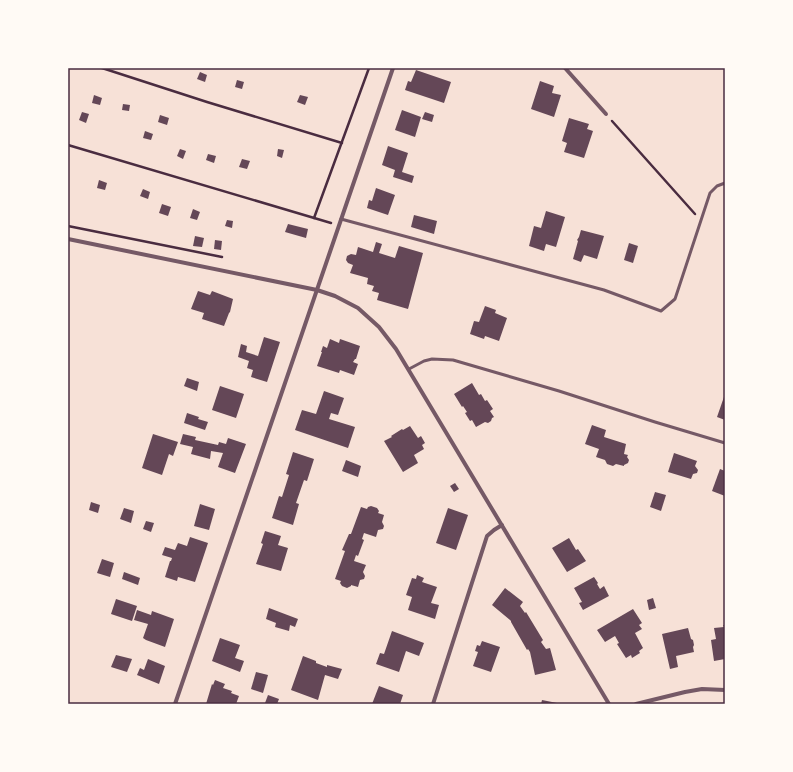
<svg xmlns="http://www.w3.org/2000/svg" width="793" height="772" font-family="Jost,sans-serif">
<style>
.building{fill:#644757}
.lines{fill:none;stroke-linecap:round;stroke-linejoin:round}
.path{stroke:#4a2c40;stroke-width:2.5}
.service{stroke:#755966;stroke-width:3}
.minor{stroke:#755966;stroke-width:4}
.neatline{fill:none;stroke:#4a2c40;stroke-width:1.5}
</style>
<rect width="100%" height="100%" fill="#f7e1d7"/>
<g class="building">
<path d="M416,70L451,82L444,103L405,90L408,81L411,82Z"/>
<path d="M200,72L207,75L205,82L197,79Z"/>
<path d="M237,80L244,82L242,89L235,87Z"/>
<path d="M540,81L554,86L552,93L561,95L554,117L531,109Z"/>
<path d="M94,95L102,98L100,105L92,103Z"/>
<path d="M300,95L308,97L305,105L297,102Z"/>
<path d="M123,104L130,105L129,111L122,110Z"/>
<path d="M402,110L421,117L415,137L395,130Z"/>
<path d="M82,112L89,114L86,123L79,120Z"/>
<path d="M425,112L434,115L432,122L422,119Z"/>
<path d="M160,115L169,118L167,125L158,122Z"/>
<path d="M569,118L589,124L587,129L593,131L584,158L564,152L567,143L562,141Z"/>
<path d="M145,131L153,134L151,140L143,138Z"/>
<path d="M388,146L408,153L402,172L414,176L412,183L393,177L395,170L382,165Z"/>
<path d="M180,149L186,151L183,159L177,156Z"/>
<path d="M278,149L284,150L282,158L277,156Z"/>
<path d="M208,154L216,156L214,163L206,160Z"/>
<path d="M242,159L250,161L247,169L239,167Z"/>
<path d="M99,180L107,183L105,190L97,188Z"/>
<path d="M376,188L395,195L388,215L367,208L369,200L372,201Z"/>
<path d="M143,189L150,192L148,199L140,196Z"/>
<path d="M162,204L171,207L168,216L159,213Z"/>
<path d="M193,209L200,212L197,220L190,218Z"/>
<path d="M546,211L565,217L556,247L546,244L544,251L529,246L534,226L541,228Z"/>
<path d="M414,215L437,221L434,234L411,227Z"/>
<path d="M227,220L233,221L232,228L225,226Z"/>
<path d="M288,224L308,229L306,238L285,232Z"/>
<path d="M581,230L604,236L597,259L584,255L581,262L573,259L578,241L577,240L579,237Z"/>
<path d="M195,236L204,238L202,247L193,246Z"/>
<path d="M215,240L222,241L221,250L214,249Z"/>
<path d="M376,242L382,244L379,253L395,258L399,246L423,253L408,309L377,300L379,293L372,291L374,286L367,284L368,278L350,273L353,265L348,263L346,260L347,256L351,254L356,255L358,247L373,252Z"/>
<path d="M629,243L638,246L633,263L624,260Z"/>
<path d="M198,291L210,295L212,291L233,299L230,312L229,313L224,326L202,319L204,313L191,309Z"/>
<path d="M485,306L496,310L495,313L507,318L499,341L485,336L484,339L470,334L474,321L479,322Z"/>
<path d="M264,337L280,342L267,382L251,377L253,370L247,368L249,361L238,357L241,344L247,346L246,352L258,356Z"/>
<path d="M330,339L339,343L340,339L360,346L356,359H355L353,362L358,364L354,375L340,370L339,373L317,366L322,352H321L323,346L327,348Z"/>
<path d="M187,378L199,382L197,391L184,386Z"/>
<path d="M472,383L479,395L481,394L485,401L487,400L493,409L490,411L494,417L492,418L491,421L488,423L485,422L476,427L472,420L470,421L465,413L467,412L463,406L462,407L454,394Z"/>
<path d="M220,386L244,394L236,418L212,410Z"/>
<path d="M324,391L344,398L338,415L331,413L329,419L355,427L348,448L295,430L302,410L316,414Z"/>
<path d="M725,394V420L717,417Z"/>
<path d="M187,413L199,417L198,419L208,422L205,430L184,423Z"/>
<path d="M592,425L606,430L604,437L626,444L624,454L628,455L627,457L629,460L628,463L624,465V466L616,464L613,466L607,464L605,460L596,457L599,449L585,444Z"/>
<path d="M410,426L418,438L421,436L425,443L422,445L424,449L414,455L418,463L403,472L384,441L392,437L391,436L402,429L403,430Z"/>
<path d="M153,434L178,442L173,456L169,454L162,475L142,468Z"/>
<path d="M183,434L196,437L195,440L218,445L219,442L226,444L228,438L246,444L235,473L218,467L223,453L211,451L210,459L191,454L193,447L180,444Z"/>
<path d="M293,452L314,459L307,481L304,480L296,503L299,504L293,525L272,518L279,496L282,497L289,475L286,474Z"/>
<path d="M674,453L697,461L695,466L698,470L697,473L693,474L691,479L668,472Z"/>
<path d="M346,460L361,466L358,477L342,471Z"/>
<path d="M720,469L725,471V496L712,491Z"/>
<path d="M455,483L459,489L454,492L450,486Z"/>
<path d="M655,492L666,495L661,511L650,507Z"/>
<path d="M91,502L100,505L98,513L89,510Z"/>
<path d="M200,504L215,509L209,530L194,526Z"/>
<path d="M371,506L377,508L379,511L378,513L384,515L382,522L384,526L383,529L378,530L376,537L364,533L362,539L364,540L358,556L356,555L354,561L366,565L363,572L365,576L364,579L360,580L358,587L351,585V586L347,588L342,586L340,583L341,581L335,579L345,551L342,550L349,534H351L361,507L367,509L368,507Z"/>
<path d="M124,508L134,511L131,523L120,519Z"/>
<path d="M448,508L468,515L456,550L436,543Z"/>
<path d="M146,521L154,523L151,532L143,529Z"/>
<path d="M265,531L281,536L278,545L288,548L281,571L256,564L263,544L261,543Z"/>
<path d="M190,537L208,543L195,582L178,577L177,581L165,577L170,561H171L172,558L162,555L165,547L175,550L178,543L187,546Z"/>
<path d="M569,538L576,550L578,549L586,561L567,572L552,548Z"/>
<path d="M102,559L114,563L110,577L97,573Z"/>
<path d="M124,572L140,578L138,585L122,579Z"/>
<path d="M417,575L424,578L422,582L437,587L431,603L439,605L435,619L408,610L412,597L406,595L412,578L416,579Z"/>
<path d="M594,577L598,583L597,584L600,589L604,586L609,596L583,610L579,603L582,602L574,588Z"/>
<path d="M505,588L523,602L520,606L525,613L526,612L543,640L541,642L546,649L550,648L556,670L535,675L530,652L528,649L527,650L511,622V621L510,620L492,605Z"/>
<path d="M653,598L656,608L649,610L647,600Z"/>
<path d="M116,599L137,606L132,621L111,614Z"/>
<path d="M269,608L298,619L295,627L290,625L289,631L275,627L276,623L266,619Z"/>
<path d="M633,609L642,623L639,625L642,629L635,633L643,648L639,651L640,653L632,658L631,655L626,658L617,644L619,643L615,636L605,642L597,630Z"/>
<path d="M137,610L151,615L152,611L174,619L165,647L146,640L143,638L148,624L134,620Z"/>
<path d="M723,625H725V659L714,661L711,640L716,639L714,628L724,627Z"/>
<path d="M688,628L691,639L693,640L694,645L693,647L694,652L676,656L678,667L670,669L662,634Z"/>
<path d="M392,631L424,643L419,656L406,651L399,672L376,664L380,653L384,654Z"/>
<path d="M220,638L240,645L235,658L244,661L240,672L212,661Z"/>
<path d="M482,641L500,647L491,672L473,666L478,652L475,651L477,645L480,646Z"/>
<path d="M116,655L132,659L127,672L111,667Z"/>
<path d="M303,656L316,661V663L327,667V665L342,669L338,679L325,675L318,700L291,690Z"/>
<path d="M148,659L165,666L159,684L137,675L140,668L144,670Z"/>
<path d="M256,672L268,675L263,693L251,689Z"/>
<path d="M215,680L225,684L223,688L232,691L231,693L239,696L236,704H206L212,684L213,685Z"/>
<path d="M379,686L403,695L400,704H372Z"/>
<path d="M268,695L279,699L277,704H270L265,703Z"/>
<path d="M542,700L557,703V704H541Z"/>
</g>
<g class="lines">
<g class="path">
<path d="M102,68L207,102L342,143"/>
<path d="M612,121L695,214"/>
<path d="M68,145L331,223"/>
<path d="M314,218L369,68"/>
<path d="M68,226L222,257"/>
</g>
<g class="service">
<path d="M341,219L604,290L661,311L675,299L710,193L717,186L725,183"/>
<path d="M409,369L424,361L432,359L453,360L559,391L655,422L725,443"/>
</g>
<g class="minor">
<path d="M565,68L606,114"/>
<path d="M68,239L317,290L335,296L358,308L379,327L396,349L609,704"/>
<path d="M175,704L393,68"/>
<path d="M433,704L487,536L494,530L502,525"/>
<path d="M636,704L685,692L702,689L725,690"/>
</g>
</g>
<rect width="793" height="772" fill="none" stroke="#fffaf5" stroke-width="138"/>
<rect x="69" y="69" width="655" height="634" class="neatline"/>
</svg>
